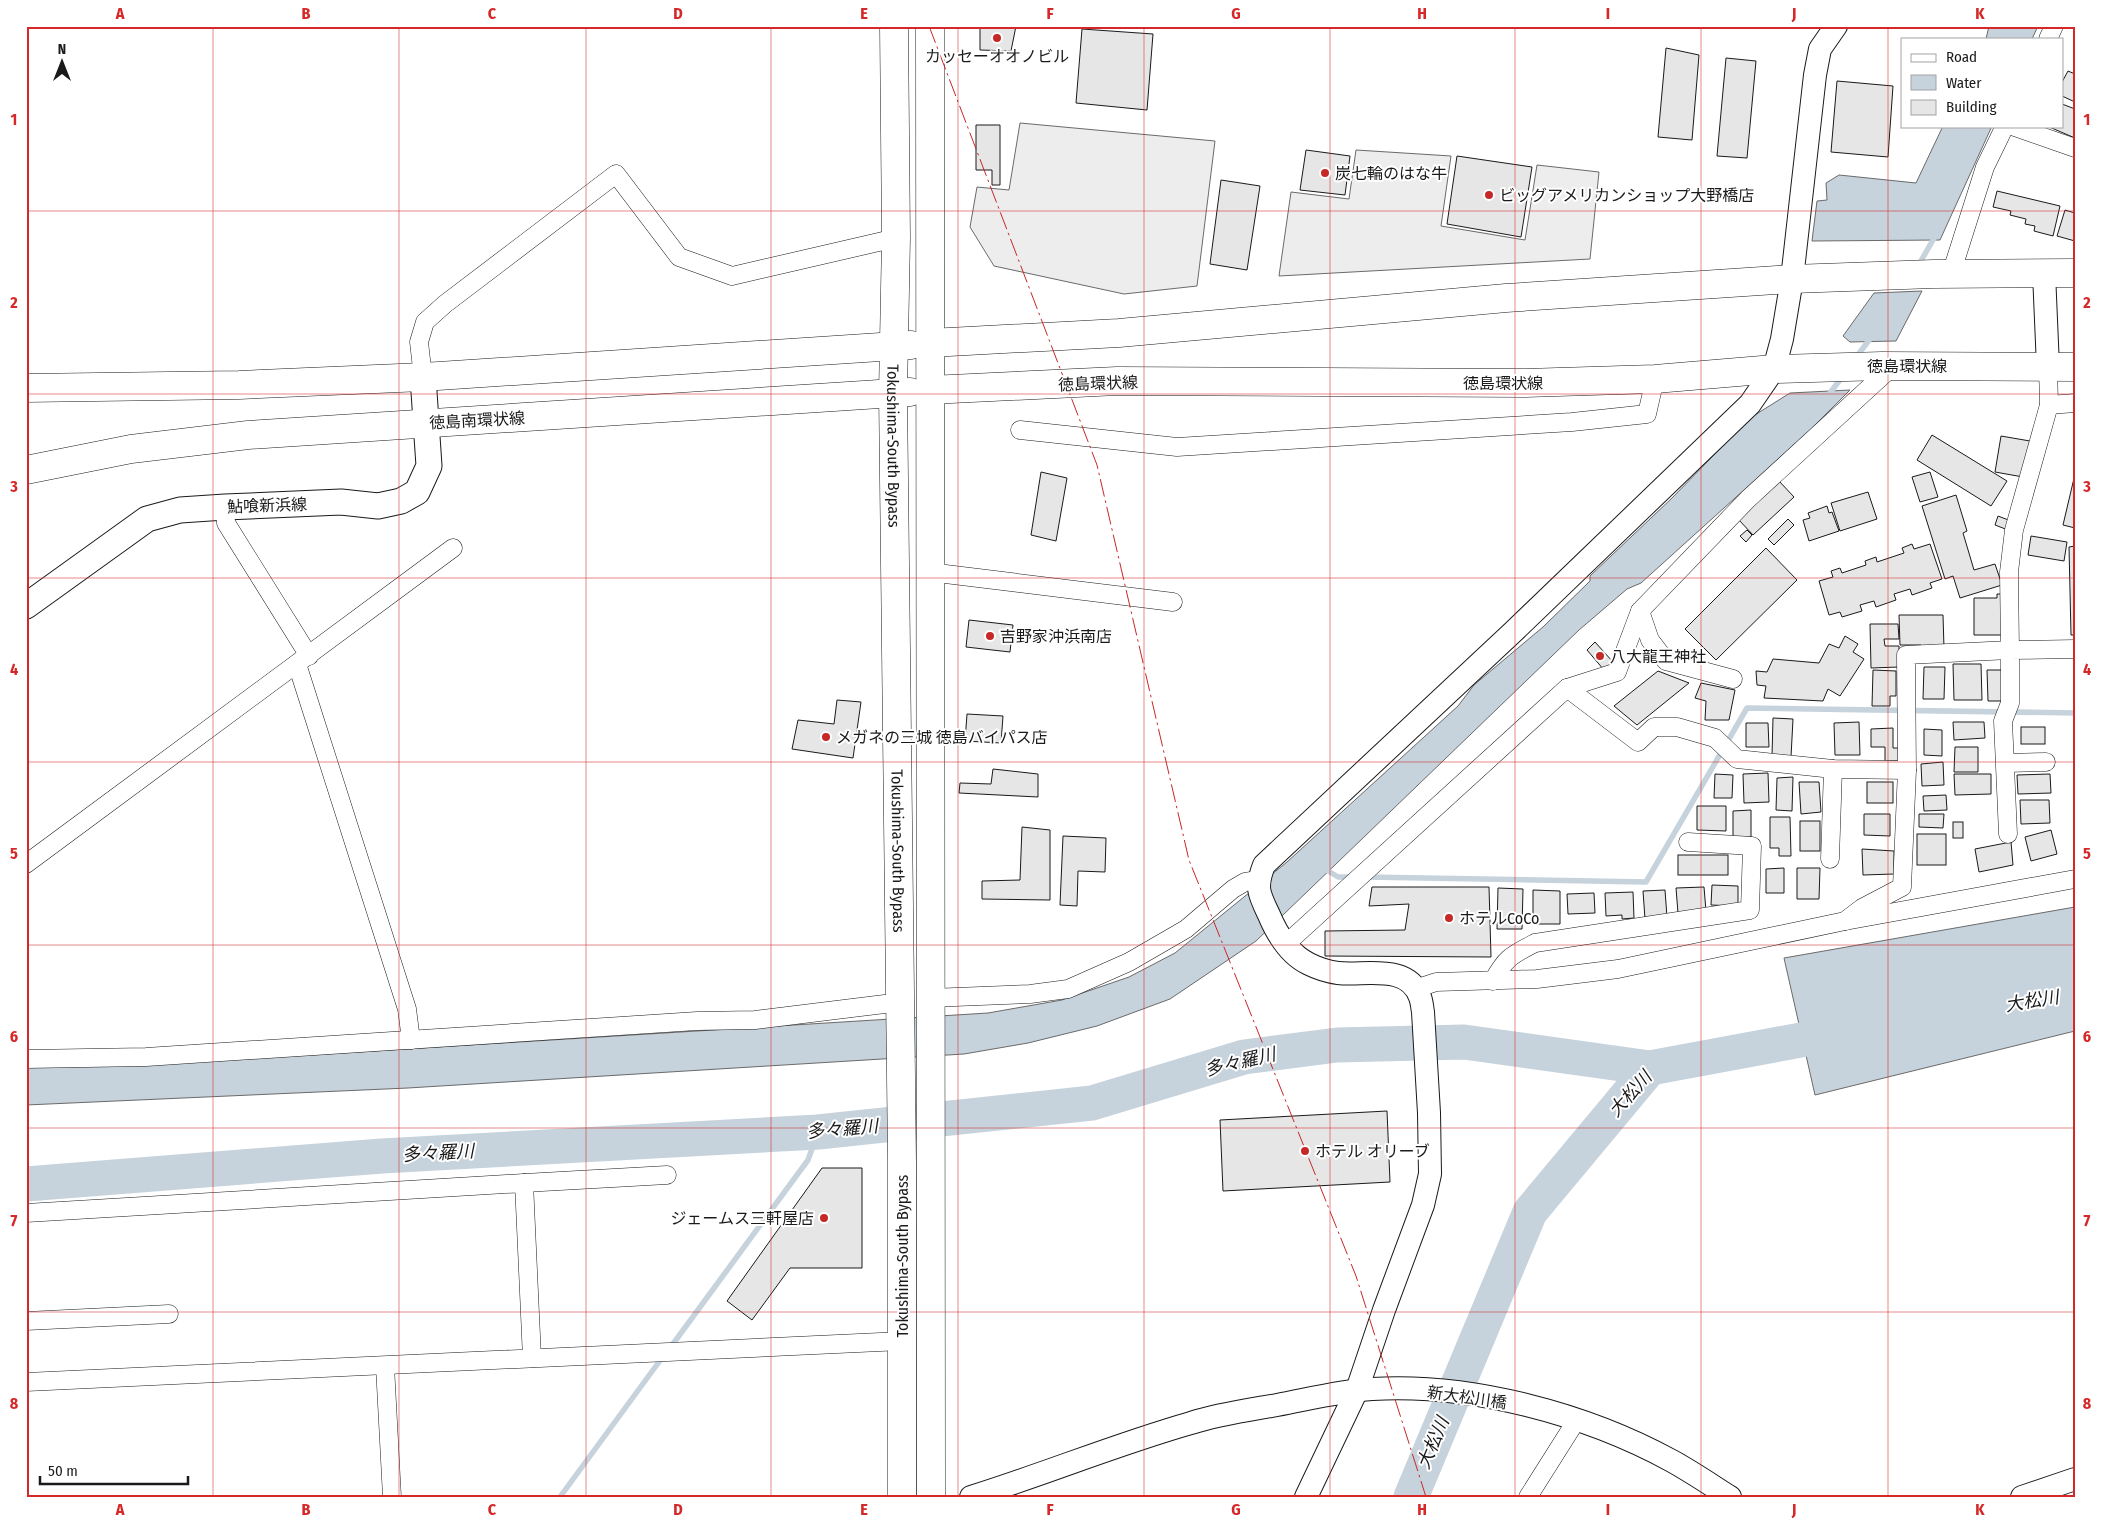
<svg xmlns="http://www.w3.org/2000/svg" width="2101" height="1523" font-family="'Fira Sans Condensed','Noto Sans JP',sans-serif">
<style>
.parking{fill:#ededed;stroke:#6a6a6a}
.water{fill:#c6d2dc;stroke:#6a6a6a}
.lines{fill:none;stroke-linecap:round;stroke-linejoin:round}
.stream{stroke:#c6d2dc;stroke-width:5.5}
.river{stroke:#c6d2dc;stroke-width:35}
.building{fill:#e6e6e6;stroke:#1a1a1a}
.minor-casing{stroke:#1a1a1a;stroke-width:19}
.tertiary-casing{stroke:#1a1a1a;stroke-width:24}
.secondary-casing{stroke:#1a1a1a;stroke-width:27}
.primary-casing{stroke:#1a1a1a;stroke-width:29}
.trunk-casing{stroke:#1a1a1a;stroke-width:29}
.minor{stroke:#fff;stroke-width:18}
.tertiary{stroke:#fff;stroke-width:22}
.secondary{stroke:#fff;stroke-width:25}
.primary{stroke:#fff;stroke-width:28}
.trunk{stroke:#fff;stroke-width:28}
.power{stroke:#c62828;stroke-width:1;stroke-dasharray:18 4 2.5 4;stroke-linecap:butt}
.grid{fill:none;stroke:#d62828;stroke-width:1;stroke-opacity:0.55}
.poi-dot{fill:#c62828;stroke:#fff;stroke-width:2}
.labels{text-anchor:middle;stroke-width:4;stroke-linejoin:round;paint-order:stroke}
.poi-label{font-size:16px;fill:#1a1a1a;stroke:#fff;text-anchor:start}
.street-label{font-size:16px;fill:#1a1a1a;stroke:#fff}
.water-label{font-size:18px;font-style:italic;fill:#1a1a1a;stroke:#fff}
.neatline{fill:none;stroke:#d62828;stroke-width:2}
.grid-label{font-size:16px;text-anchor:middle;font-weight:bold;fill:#d62828}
</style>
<rect width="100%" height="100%" fill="#fff"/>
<g class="parking">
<path d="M1020,123L1215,141L1197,286L1124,294L994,266L970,227L977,187L1009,190Z"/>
<path d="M1356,150L1451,156L1441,226L1525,240L1537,165L1599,172L1590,259L1279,276L1291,192L1349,199Z"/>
</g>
<g class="water">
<path d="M1989,26H2038L2032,39H1986Z"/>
<path d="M1943,126H1992L1940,240L1812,241L1817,201L1827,200L1826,183L1839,175L1916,183Z"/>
<path d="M1922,291L1896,341L1850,342L1843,336L1874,293Z"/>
<path d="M1850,390L1807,433L1641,583L1627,589L1579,630L1256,941L1170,999L1097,1026L1028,1043L964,1054L408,1088L26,1105V1067L244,1059L988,1013L1062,1000L1129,977L1175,953L1287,862L1458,706L1474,685L1543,627L1590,581V576L1672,498L1750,418L1790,393Z"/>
<path d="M2075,907V1031L1815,1095L1784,958Z"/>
</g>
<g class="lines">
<g class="stream">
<path d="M1918,266L1937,233"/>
<path d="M1855,359L1872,336"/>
<path d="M1827,397L1842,377"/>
<path d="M1322,867L1338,877H1353"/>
<path d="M1365,877L1646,882L1747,708L2075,713"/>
<path d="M670,1348L808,1160L818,1132"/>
<path d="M560,1497L664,1355"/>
</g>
<g class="river">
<path d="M26,1184L382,1156L818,1132L1092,1103L1244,1057L1337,1045L1464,1042L1650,1068L1849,1031"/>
<path d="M1411,1497L1530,1212L1650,1068"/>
</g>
</g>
<g class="building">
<path d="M980,26H1016L1011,51L980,50Z"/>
<path d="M1082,29L1153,34L1147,110L1076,103Z"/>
<path d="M1666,48L1699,55L1692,140L1658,137Z"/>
<path d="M1726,58L1756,61L1747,158L1717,156Z"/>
<path d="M2068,71L2075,74V102L2062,96V82Z"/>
<path d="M1837,81L1893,86L1888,157L1831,152Z"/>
<path d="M2062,104L2075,109V138L2047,126H2062Z"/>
<path d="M976,125H1000V185H992V170H976Z"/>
<path d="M1306,150L1350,156L1345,195L1300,190Z"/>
<path d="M1457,156L1532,167L1521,237L1447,224Z"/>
<path d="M1221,180L1260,186L1247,270L1210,264Z"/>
<path d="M1997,191L2060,206L2053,236L2034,231L2035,226L2025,224L2026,219L2010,215L2011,211L1993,207Z"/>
<path d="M2065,210L2075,213V241L2057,236Z"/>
<path d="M1932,435L2007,481L1991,506L1917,460Z"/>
<path d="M2001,436L2030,441L2023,477L1995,472Z"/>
<path d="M1041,472L1067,478L1056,541L1031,535Z"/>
<path d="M1930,472L1938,497L1920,502L1912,477Z"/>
<path d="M2075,474V528L2063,525Z"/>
<path d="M1779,481L1794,497L1753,535L1738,519Z"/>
<path d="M1868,492L1877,519L1840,531L1831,503Z"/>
<path d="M1956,495L1967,531L1963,533L1974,570L1995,564L2002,585L1960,598L1953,576L1945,579L1922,506Z"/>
<path d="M1827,506L1829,513L1832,512L1839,531L1809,541L1803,520L1810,518L1808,513Z"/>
<path d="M1998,516L2011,521L2008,530L1995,525Z"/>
<path d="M1788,519L1794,525L1774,545L1768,539Z"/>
<path d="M1747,530L1752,535L1746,542L1740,536Z"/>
<path d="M2031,536L2067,542L2064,561L2028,555Z"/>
<path d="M1912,544L1914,549L1930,544L1942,579L1930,583L1932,588L1912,595L1910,589L1894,594L1896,600L1876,607L1874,601L1860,605L1862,611L1842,617L1840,612L1829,615L1819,581L1833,577L1831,571L1840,568L1842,573L1866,565L1865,561L1876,557L1877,562L1904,553L1902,548Z"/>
<path d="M2075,546V635H2071L2069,547Z"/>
<path d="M1766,548L1797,580L1716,660L1685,629Z"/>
<path d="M1997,594H2004V635H1974V598H1997Z"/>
<path d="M1899,615H1943L1944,648H1922L1921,645H1900Z"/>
<path d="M969,620L1013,625L1010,652L966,647Z"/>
<path d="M1870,624H1898L1899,639H1884L1885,646H1899V667L1871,668Z"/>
<path d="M1845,636L1858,644L1853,652L1864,659L1840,696L1828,689L1823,701L1764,698L1766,686L1757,685L1756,671L1767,672L1773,659L1819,663L1829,644L1839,648Z"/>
<path d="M1595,642L1613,662L1604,670L1587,650Z"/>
<path d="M1953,664H1981L1982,700H1954Z"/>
<path d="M1924,667H1945L1944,699H1923Z"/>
<path d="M1873,670L1896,671V696H1890V706H1872Z"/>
<path d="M1987,670H2004V701H1988Z"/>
<path d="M1658,671L1689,683L1637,725L1614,706Z"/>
<path d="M1701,683L1735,690L1729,720H1705L1706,701L1695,698Z"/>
<path d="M837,700L861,702L853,758L792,749L798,720L834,724Z"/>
<path d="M967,714L1003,716L1001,743L965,741Z"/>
<path d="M1773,718L1793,719L1791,757L1772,756Z"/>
<path d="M1859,722L1860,755H1835L1834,723Z"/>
<path d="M1953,722H1984L1985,738L1954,740Z"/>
<path d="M1746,723H1768L1769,747H1746Z"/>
<rect x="2021" y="727" width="24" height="17"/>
<path d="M1893,728V748H1899V761H1885V747H1871V729Z"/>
<path d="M1924,729L1942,730V756L1924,755Z"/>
<path d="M1955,747H1978V772H1954Z"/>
<path d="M1943,762L1944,785L1922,786L1921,764Z"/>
<path d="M993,769L1038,774V797L959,793L960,783L991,784Z"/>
<path d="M1768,773L1769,802L1744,803L1743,774Z"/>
<path d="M1715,774L1733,775L1732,798H1714Z"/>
<path d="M1954,774H1991V794L1955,795Z"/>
<path d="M2050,774L2051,793L2018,794L2017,775Z"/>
<path d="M1793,777L1792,811L1776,810L1777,778Z"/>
<path d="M1799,782H1819L1821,812L1801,814Z"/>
<rect x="1867" y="782" width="26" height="21"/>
<path d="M1946,795L1947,810L1924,811L1923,796Z"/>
<path d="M2020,800H2049L2050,823L2021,824Z"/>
<path d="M1697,806H1726V831L1697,830Z"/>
<path d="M1751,810V837H1733V811Z"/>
<path d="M1864,814H1890V836L1864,835Z"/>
<path d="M1919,814H1944L1943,828L1919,827Z"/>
<path d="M1770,817H1790L1791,856H1779V848H1770Z"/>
<rect x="1800" y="821" width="20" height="30"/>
<rect x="1953" y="822" width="10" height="16"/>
<path d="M1022,827L1050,830V900L982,899V881L1020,880Z"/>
<path d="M2051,830L2057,854L2031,861L2025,837Z"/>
<rect x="1917" y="834" width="29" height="31"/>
<path d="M1063,836L1106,838L1105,872L1078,871L1077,906L1060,905Z"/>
<path d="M2011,842L2013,865L1979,872L1975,849Z"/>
<path d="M1862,849L1894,851V874L1863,875Z"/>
<rect x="1678" y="855" width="50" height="20"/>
<path d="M1784,868V893H1766V869Z"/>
<path d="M1797,868H1820L1819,899H1797Z"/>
<path d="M1712,885L1738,886V906L1711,905Z"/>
<path d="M1372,887H1489L1491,957L1325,956V931L1405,930L1409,904L1369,906Z"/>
<path d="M1704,887L1706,911L1678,913L1676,888Z"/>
<path d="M1498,888L1523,889L1522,929H1497Z"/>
<path d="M1533,890L1560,891V924H1533Z"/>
<path d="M1665,890L1667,917L1645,919L1643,891Z"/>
<path d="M1633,892L1634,918L1622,919V915L1606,916L1605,893Z"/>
<path d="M1594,893L1595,913L1568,914L1567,894Z"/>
<path d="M1387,1111L1390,1182L1223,1191L1220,1120Z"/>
<path d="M822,1168H862V1268H790L752,1320L727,1301Z"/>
</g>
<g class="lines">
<defs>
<g id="minor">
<path d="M2048,39L2054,26"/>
<path d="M2012,126L2075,148"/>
<path d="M1951,274L1985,167L2005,126"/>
<path d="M423,377L419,342L425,322L445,304L616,174L679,257L732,276L896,238"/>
<path d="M2049,405L2075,403"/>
<path d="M1020,430L1177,447L1572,422L1647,414L1655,379"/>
<path d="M225,507L226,523L309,656"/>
<path d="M929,572L1173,602"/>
<path d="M1640,611L1650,640L1666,661L1733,679"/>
<path d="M297,664L407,1009L411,1040"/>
<path d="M1567,688L1638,742L1654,727H1677L1715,738L1737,759L1833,769L1907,770"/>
<path d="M2006,763L2046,762"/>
<path d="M2008,834L2003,721L2010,703V650L2075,649"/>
<path d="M1830,859L1833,769"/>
<path d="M26,864L453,548"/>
<path d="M1845,921L1862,908L1902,887L1907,770L1906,655L2010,650L2009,572L2014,530L2049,405L2048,367"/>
<path d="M1286,944L1567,688L1617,672L1640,611L1748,499L1893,366"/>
<path d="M1493,981C1506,957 1512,955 1535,943L1750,910L1752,846L1688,842"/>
<path d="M1415,989L1436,982L1537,979L1618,969L1845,921L2075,879"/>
<path d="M930,998L1030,994L1068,989L1129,962L1186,929L1233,889L1245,882L1258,880"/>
<path d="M26,1059L146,1057L697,1021L755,1020L901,1002"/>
<path d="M524,1183L667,1175"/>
<path d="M26,1213L524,1183L532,1358"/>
<path d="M26,1321L169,1314"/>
<path d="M385,1366L392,1497"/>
<path d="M26,1382L902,1341"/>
<path d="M1528,1497L1576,1421"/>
</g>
<g id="tertiary">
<path d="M2044,273L2048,367"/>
<path d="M971,1497C1045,1474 1117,1444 1191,1423C1219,1414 1249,1410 1277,1405C1309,1399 1340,1391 1372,1389C1471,1383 1586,1414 1672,1461C1692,1472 1711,1485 1730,1497"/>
<path d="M1306,1497L1357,1390L1384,1310L1423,1205L1430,1174L1429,1113L1423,1012C1422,1007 1422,1002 1420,997C1408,963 1365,976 1338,973C1330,972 1317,968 1309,964C1290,955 1277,934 1269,915C1259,894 1255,888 1264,865L1513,632L1750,404L1774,369L1782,339L1792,279L1815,75L1820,49L1836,26"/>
<path d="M2022,1497L2075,1479"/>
</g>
<path id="secondary" d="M26,606L147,519L180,510L225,507L341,502L378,506L401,501L417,492L429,466L423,377"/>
<g id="primary">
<path d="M930,343L1119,333L1506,298L1792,279L1933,274L2075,273"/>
<path d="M930,390L1117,381L1525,383L1655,379L1774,369L1882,366L2075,367"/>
</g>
<g id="trunk">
<path id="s1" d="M894,26L896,238L893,393L902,1162V1497"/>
<path d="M930,26L931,1497"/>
<path d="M26,388L239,385L423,377L911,345"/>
<path d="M26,470L131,449L248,435L910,392"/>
</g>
</defs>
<use href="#minor" class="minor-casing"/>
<use href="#tertiary" class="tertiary-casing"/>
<use href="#secondary" class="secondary-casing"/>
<use href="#primary" class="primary-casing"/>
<use href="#trunk" class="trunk-casing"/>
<use href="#minor" class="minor"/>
<use href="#tertiary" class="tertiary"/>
<use href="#secondary" class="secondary"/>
<use href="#primary" class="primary"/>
<use href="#trunk" class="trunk"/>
<path class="power" d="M929,26L1097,465L1189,860L1356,1276L1426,1497"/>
</g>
<path class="grid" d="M213,26V1497M399,26V1497M586,26V1497M771,26V1497M958,26V1497M1144,26V1497M1330,26V1497M1515,26V1497M1701,26V1497M1888,26V1497M26,211H2075M26,394H2075M26,578H2075M26,762H2075M26,945H2075M26,1128H2075M26,1312H2075"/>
<g class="poi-dot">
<circle cx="997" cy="38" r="5"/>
<circle cx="1325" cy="173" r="5"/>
<circle cx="1489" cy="195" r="5"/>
<circle cx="990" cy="636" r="5"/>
<circle cx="1600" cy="656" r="5"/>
<circle cx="826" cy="737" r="5"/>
<circle cx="1449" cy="918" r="5"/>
<circle cx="1305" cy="1151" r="5"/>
<circle cx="824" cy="1218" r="5"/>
</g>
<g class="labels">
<g class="poi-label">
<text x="997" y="62" text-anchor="middle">カッセーオオノビル</text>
<text x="1335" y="179">炭七輪のはな牛</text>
<text x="1499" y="201">ビッグアメリカンショップ大野橋店</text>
<text x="1000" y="642">吉野家沖浜南店</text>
<text x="1610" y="662">八大龍王神社</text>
<text x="836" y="743">メガネの三城 徳島バイパス店</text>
<text x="1459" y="924">ホテルCoCo</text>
<text x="1315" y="1157">ホテル オリーブ</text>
<text x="814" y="1224" text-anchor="end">ジェームス三軒屋店</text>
</g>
<g class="street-label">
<text x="1907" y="372">徳島環状線</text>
<text transform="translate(1098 383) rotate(-2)" y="6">徳島環状線</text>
<text x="1503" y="389">徳島環状線</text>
<text transform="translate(477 420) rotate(-3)" y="6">徳島南環状線</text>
<text dy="6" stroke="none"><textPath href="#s1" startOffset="420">Tokushima-South Bypass</textPath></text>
<text transform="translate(267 505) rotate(-2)" y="6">鮎喰新浜線</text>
<text dy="6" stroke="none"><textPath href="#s1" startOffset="825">Tokushima-South Bypass</textPath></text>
<text transform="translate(902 1256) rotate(-90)" y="6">Tokushima-South Bypass</text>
<text transform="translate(1467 1397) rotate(8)" y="6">新大松川橋</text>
</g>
<g class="water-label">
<text transform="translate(2032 1001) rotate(-9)" y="6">大松川</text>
<text transform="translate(1240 1062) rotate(-13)" y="6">多々羅川</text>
<text transform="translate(1630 1094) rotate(-48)" y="6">大松川</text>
<text transform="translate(842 1129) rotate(-5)" y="6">多々羅川</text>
<text transform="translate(438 1153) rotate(-3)" y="6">多々羅川</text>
<text transform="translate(1433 1443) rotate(-67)" y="6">大松川</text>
</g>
</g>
<rect width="2101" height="1523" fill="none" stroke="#ffffff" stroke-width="55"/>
<rect x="1901" y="38" width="162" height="90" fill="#ffffff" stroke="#a3a3a3"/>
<rect x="1911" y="54" width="25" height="8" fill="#ffffff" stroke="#a3a3a3"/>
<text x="1946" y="62" font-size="15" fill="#1a1a1a">Road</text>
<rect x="1911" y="75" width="25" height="15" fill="#c6d2dc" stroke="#a3a3a3"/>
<text x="1946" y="88" font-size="15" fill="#1a1a1a">Water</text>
<rect x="1911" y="100" width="25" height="15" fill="#e6e6e6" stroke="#a3a3a3"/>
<text x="1946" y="112" font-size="15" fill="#1a1a1a">Building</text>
<g transform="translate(62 62)" stroke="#ffffff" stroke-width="4" paint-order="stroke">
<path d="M0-4L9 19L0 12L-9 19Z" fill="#1a1a1a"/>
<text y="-8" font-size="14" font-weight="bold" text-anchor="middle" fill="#1a1a1a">N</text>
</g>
<path d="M40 1476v8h148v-8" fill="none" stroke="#1a1a1a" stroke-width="2.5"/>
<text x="48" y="1476" font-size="15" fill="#1a1a1a" stroke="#ffffff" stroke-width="4" paint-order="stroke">50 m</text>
<rect x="28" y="28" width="2046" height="1468" class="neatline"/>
<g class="grid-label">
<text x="120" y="19">A</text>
<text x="306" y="19">B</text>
<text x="492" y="19">C</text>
<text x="678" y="19">D</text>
<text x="864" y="19">E</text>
<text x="1050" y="19">F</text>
<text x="1236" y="19">G</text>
<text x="1422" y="19">H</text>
<text x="1608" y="19">I</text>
<text x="1794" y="19">J</text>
<text x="1980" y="19">K</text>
<text x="14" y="125">1</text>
<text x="2087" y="125">1</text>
<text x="14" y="308">2</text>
<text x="2087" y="308">2</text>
<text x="14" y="492">3</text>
<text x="2087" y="492">3</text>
<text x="14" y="675">4</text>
<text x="2087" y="675">4</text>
<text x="14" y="859">5</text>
<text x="2087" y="859">5</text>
<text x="14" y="1042">6</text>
<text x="2087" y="1042">6</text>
<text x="14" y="1226">7</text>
<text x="2087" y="1226">7</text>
<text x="14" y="1409">8</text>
<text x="2087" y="1409">8</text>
<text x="120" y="1515">A</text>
<text x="306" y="1515">B</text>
<text x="492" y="1515">C</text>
<text x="678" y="1515">D</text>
<text x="864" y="1515">E</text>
<text x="1050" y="1515">F</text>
<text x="1236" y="1515">G</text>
<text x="1422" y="1515">H</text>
<text x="1608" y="1515">I</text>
<text x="1794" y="1515">J</text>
<text x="1980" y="1515">K</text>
</g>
</svg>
